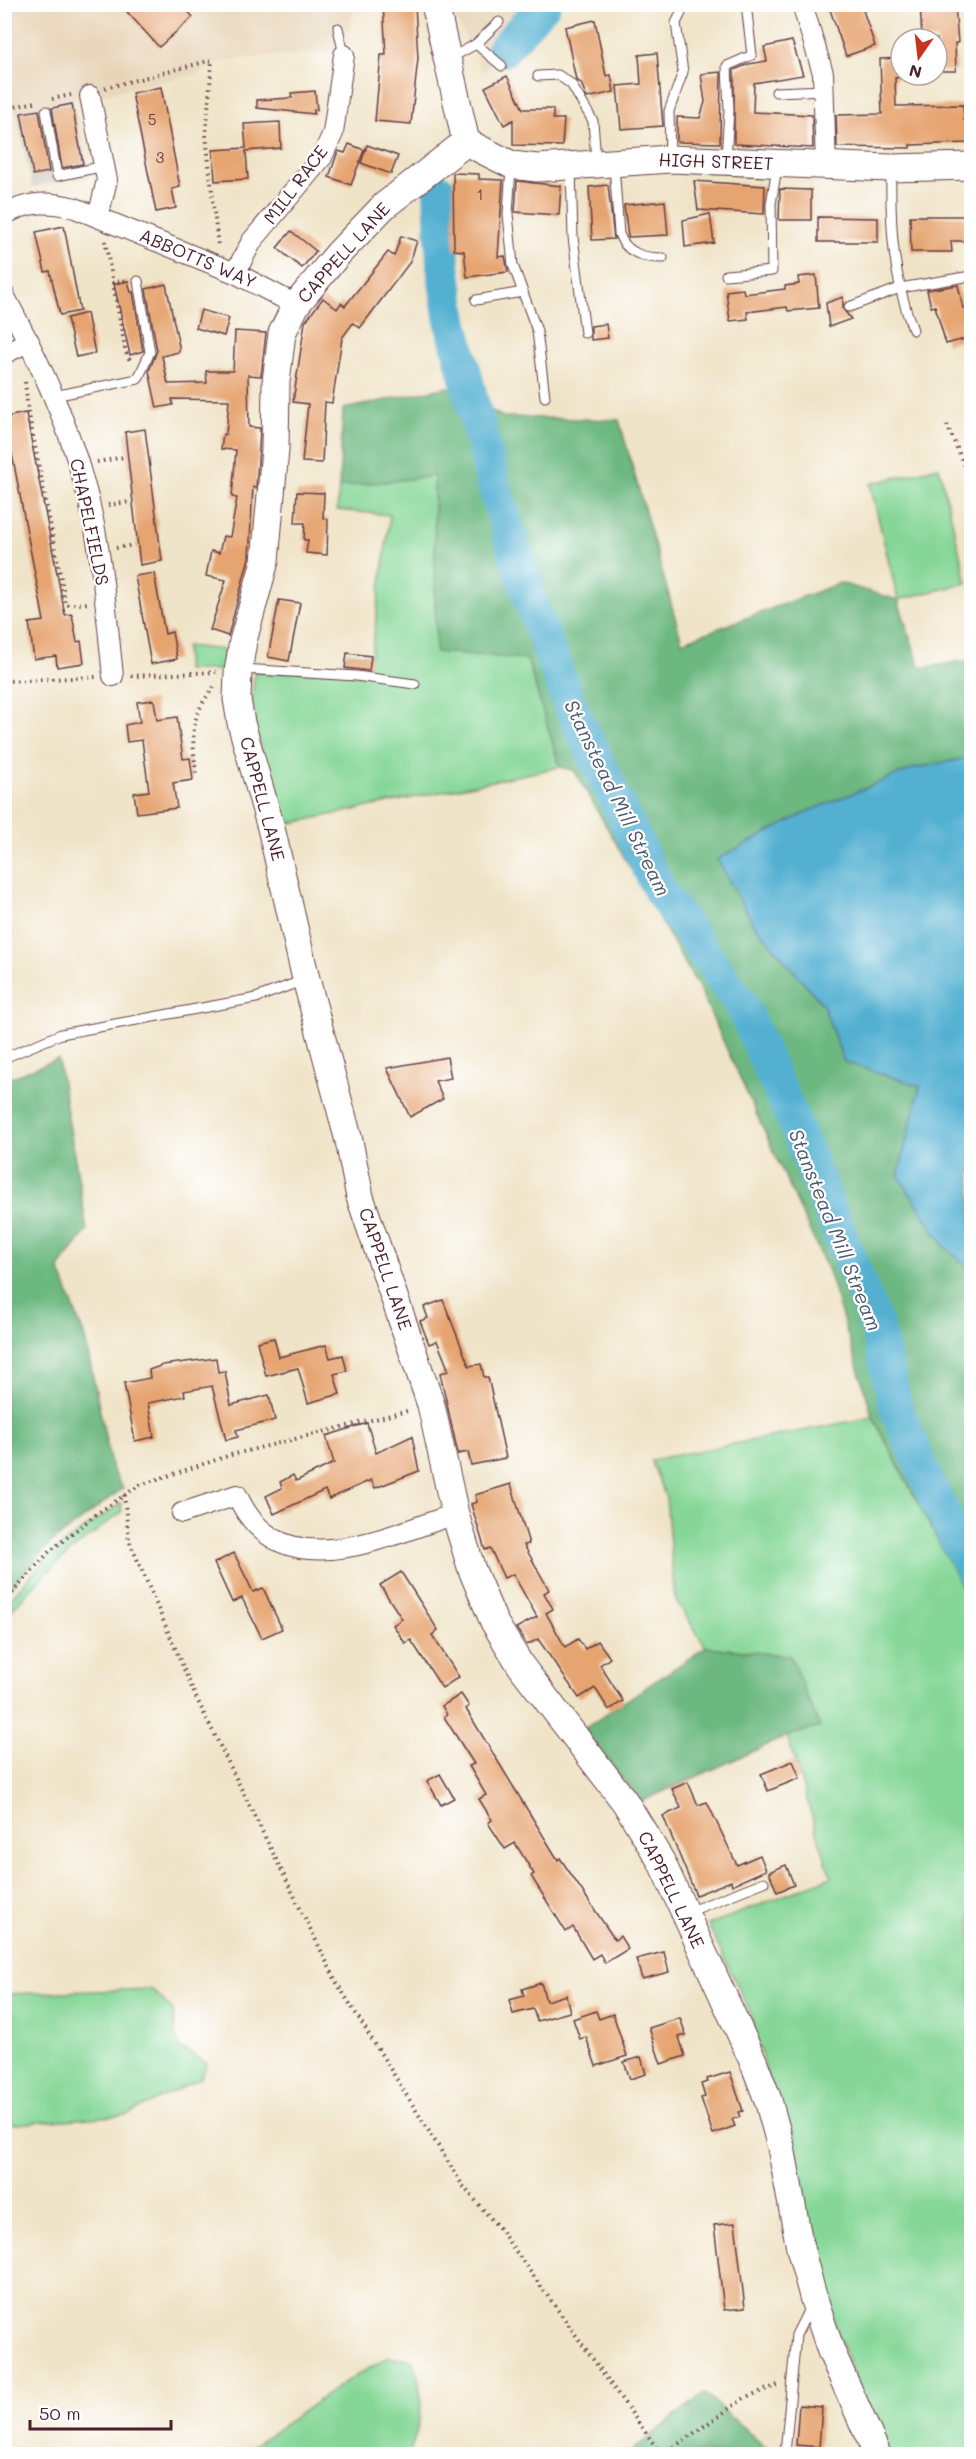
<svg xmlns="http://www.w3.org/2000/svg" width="976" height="2459" font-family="Mali,sans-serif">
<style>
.built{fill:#e7d4b7}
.industrial{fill:#cac3b8}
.green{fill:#86d797;stroke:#687b61;stroke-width:1.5}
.forest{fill:#6cb880;stroke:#5b6c56;stroke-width:1.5}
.water{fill:#53b0d1;stroke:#4e687e;stroke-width:1.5}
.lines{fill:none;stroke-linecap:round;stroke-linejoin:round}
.river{stroke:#53b0d1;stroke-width:34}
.building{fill:#e6a471}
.lane-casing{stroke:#633d43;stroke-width:11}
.street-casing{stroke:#633d43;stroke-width:22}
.secondary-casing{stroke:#633d43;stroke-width:29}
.path{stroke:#633d43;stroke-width:4;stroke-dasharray:1.5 4.5;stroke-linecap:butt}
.lane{stroke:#fff;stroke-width:9}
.street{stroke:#fff;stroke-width:20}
.secondary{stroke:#fff;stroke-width:27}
.labels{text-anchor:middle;stroke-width:4.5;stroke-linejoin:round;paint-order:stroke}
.number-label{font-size:15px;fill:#71403c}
.street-label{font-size:18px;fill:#4a1f2b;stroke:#fff}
.water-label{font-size:20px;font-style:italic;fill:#4e596d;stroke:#fff}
</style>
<rect width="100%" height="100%" fill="#fff"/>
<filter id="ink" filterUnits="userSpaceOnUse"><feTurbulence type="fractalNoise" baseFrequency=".0167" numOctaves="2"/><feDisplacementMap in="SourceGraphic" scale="12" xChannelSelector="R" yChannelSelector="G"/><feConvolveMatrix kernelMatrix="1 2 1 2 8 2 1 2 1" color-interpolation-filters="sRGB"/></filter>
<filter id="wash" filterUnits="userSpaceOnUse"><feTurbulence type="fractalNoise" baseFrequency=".008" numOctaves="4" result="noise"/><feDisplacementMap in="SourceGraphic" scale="24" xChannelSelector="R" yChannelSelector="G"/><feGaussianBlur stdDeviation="1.35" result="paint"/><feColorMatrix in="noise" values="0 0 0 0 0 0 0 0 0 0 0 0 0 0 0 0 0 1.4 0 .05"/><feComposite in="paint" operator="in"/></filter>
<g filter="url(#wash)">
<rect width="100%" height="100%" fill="#f0e4c8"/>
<g class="built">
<path d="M5,5H354L348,50L224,60L197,74L5,115Z"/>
<path d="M449,5H536L483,72Z"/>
</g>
<path class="industrial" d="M72,101L89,176L32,187L17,112Z"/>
<g class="green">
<path d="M939,467L967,583L898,600L870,484Z"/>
<path d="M434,476L436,651L527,659L560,767L277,826L251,707L255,666L322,670L345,668L347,653L371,656L390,515L337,510L339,487Z"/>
<path d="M186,646L225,650L222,670H186Z"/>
<path d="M873,1417L971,1604V2454H889L860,2394L826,2300L814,2245L749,2010L708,1925L831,1877L787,1736L819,1727L790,1656L706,1647L675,1599L666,1498L651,1460Z"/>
<path d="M121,1503L122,1512C78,1544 39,1576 5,1618V1604L52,1552Z"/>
<path d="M151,1989L173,2010L175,2034L180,2048L207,2063L201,2078L126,2115L5,2125V1994Z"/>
<path d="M389,2357L413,2361C426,2397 422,2420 409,2454H242L345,2382Z"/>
</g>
<g class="forest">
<path d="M448,387L503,417L619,420L682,642L840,583L898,600L920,668L971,660V757L912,769L753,923L823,1005L844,1062L920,1086L898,1175L945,1247L971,1270V1604L873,1417L828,1271L699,988L574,770L560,767L527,659L436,652L434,476L339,487L343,409Z"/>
<path d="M58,1059L87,1230L59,1268L85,1338L112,1470L123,1488L51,1543L5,1593V1080Z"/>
<path d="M706,1647L790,1656L820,1727L787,1736L640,1802L584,1729Z"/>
<path d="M704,2393L773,2454H628Z"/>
</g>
<path class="water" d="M971,757H972L971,1270L945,1247L898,1175L920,1086L844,1062L823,1005L753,923L717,859L807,812L912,769Z"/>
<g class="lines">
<g class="river">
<path d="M503,50L544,4"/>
<path d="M440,191L443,265L450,316L494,486L531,602L569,703L660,891L741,1004L797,1129L876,1324L897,1411L934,1495L972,1570"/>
</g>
</g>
<g id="blocks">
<g class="building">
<path d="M120,4H181L193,17L159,47Z"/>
<path d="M383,4H415L418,58L411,124L375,121L381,55H386Z"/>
<path d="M828,4H861L875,46L846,56Z"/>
<path d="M920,4H955L958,43H955L956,71H937V39H922Z"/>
<path d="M595,20L606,76L611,75L614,92L587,98L581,83L576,80L565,27Z"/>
<path d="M792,41L803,75L754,83L753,112L812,115L813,148L734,144V70L749,64L767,61L764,47Z"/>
<path d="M657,53L663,126L621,129L617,86L641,84L639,55Z"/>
<path d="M901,58V77L895,78L896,106L963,105L964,120H968V143L910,145V148L837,147L836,115L882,114L880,59Z"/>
<path d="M721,72L720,143L677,142V117L700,118L705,102L701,74Z"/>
<path d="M507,76L523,109H553V119H564L562,146L513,145V120L504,125L485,87Z"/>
<path d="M161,87L180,187L172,189L176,208L156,212L132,93Z"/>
<path d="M315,91L317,110H314V114L257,108V100L292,98L291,93Z"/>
<path d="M72,104L83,164L62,168L52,108Z"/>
<path d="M39,110L49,172L33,175L21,113Z"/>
<path d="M280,122L281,148L246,151L248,179L215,181L213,150L246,148L244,124Z"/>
<path d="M349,144L364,150L351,185L329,177L338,151L345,153Z"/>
<path d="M367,145L398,156L391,174L361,163Z"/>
<path d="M453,173L479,174V179L503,180L498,257L505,256L508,272L467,277L464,251L454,250Z"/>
<path d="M517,181L561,186L559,215L515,212Z"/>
<path d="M694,181L765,186L764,214L698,210Z"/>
<path d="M608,185L614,239L592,240L589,187Z"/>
<path d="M780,189L811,190V220H779Z"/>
<path d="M665,201L668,235L628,237L624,205Z"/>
<path d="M710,214L714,243L685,247L683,220Z"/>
<path d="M910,216H965V241H951L952,252H911Z"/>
<path d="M818,217L878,218V242H818Z"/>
<path d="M64,226L80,311L60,315L50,271L45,272L36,232Z"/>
<path d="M291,231L316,251L302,268L277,248Z"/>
<path d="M401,236L417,241L410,262L360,328L353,323L342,338L332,403L325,402L322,463L302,462L308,404L293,402L305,322L323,298L337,309L341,303L345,306L388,252L394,256Z"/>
<path d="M816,275L819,308L788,311L787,307L747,312L748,319L730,321L726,291L743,289L744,294L785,289V286L799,284L798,277Z"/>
<path d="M128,281L131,292H133L143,351L130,355L114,284Z"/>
<path d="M166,284L179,346V352L162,356L168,384L207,383L206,371H233L235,331L266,333L261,376L248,375L249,427L260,428L259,449L256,488L253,487L249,558L228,636L210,630L226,580L206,576L211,551L219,553L223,536L230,537L237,498L232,497L236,450L221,449L223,434H226L229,400L172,399L173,405L157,408L149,371L157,351L146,289Z"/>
<path d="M958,285L963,308L972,306V337L946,344L935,306L931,307L927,290Z"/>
<path d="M843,297V309L851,319L829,327L826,303Z"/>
<path d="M201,310L229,318L224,336L196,328Z"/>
<path d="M87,313L95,353L76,357L67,318Z"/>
<path d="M606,324L608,338L591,340V326Z"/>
<path d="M26,413L65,615L72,614L77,642L81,641L84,663L57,667L56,656L34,659L29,623L44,621L5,417Z"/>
<path d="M145,429L162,561L140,565L125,432Z"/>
<path d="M297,492L324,493L323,518L328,519L327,555L306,553L308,540H304L305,523H295Z"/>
<path d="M154,573L165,634L172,632L177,659L151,664L135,576Z"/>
<path d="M279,600L300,603L289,661L268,657Z"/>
<path d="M347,653L371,656L369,671L345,668Z"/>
<path d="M154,700L157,720L177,717L183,759L190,758L193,780L173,783L177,808L137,813L134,793L149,791L142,740L127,742L125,725L140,722L137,702Z"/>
<path d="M447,1057L451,1078L435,1081L443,1099L410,1117L387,1068Z"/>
<path d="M443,1300L469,1366L481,1364L484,1377H488L506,1458L471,1465L468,1452L458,1454L440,1373L449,1371L437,1341L429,1344L420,1321L428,1318L424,1307Z"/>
<path d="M274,1338L279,1357L326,1345L330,1358L343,1355L347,1371L334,1374L340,1394L308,1403L298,1368L266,1376L257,1342Z"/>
<path d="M216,1358L218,1372L225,1371L231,1405L269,1395L275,1420L236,1430L238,1437L226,1440L212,1386L184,1391L185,1396L148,1403L154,1437L135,1441L124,1383L150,1378L149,1370L163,1365Z"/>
<path d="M367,1423L376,1453L412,1436L419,1471L375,1488L371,1480L329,1499L325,1490L274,1514L266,1496L282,1488L280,1482L293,1475L296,1481L334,1463L326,1436Z"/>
<path d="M511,1484L529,1544L524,1545L549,1590L544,1593L553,1609L546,1613L565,1647L578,1639L585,1649L598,1641L610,1658L600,1665L623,1701L609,1710L595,1688L579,1698L538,1639L527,1645L516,1628L537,1617L513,1574L504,1578L490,1548L485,1550L471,1504L477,1502L475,1495Z"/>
<path d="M234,1553L253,1592L263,1588L282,1629L262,1638L242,1598L232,1602L214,1563Z"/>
<path d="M401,1572L438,1630L432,1635L459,1677L442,1688L411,1640L405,1643L393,1625L402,1619L380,1585Z"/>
<path d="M461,1694L469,1706L466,1709L558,1860L560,1858L615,1940L620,1936L628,1949L605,1963L600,1954L592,1959L573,1927L566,1932L531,1876L534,1874L515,1843L505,1849L488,1823L492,1820L479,1799L486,1795L469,1766L474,1764L444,1717L447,1715L442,1706Z"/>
<path d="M793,1761L800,1778L768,1791L761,1774Z"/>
<path d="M440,1774L454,1798L441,1805L427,1781Z"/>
<path d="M688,1782L698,1805L707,1802L737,1865L760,1855L766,1870L732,1885L731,1881L696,1895L663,1816L681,1808L672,1789Z"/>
<path d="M786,1865L794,1885L777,1892L769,1872Z"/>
<path d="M664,1952L669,1972L642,1979L636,1959Z"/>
<path d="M541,1983L546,2001L566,1995L570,2012L537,2021L533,2009L513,2014L509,2000L524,1996L522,1989Z"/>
<path d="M596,2011L599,2019L613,2014L627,2056L596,2066L586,2037L580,2039L573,2019Z"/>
<path d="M680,2018L686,2035L679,2037L685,2056L661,2064L649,2028Z"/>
<path d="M641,2057L646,2074L630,2079L624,2062Z"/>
<path d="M730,2072L743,2111L738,2112L740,2117L732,2119L735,2126L713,2134L701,2098L705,2097L701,2084L708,2082L707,2079Z"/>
<path d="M735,2223L745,2308L724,2310L714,2225Z"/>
<path d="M799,2405L822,2407L819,2447L796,2445Z"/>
</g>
</g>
</g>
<g filter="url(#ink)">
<use href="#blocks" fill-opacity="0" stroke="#633d43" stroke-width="1.5"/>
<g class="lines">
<defs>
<g id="lane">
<path d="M338,28L344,55"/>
<path d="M476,44L502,66"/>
<path d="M449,59L476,44L499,22"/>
<path d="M538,76L558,75L571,84L593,121L596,161"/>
<path d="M776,92L824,90"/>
<path d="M46,111L57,176L105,166"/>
<path d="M670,157L669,111L683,72L676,23L683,9L691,4"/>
<path d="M726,159L729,110L727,66L752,55L746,4"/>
<path d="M614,165L619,234C626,253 643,258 663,258"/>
<path d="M511,167L508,214L513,265L537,331L545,397"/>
<path d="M571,168L573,237L585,333"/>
<path d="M891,171C890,227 893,277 913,330"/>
<path d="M726,275L772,271L771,204L777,167"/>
<path d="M476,300L523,292"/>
<path d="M849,307L900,288L971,276"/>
<path d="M54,396L138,379L150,352L138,281"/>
<path d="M241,669L356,676L415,684"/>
<path d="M4,1058L61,1034L256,998L304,980"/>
<path d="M688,1912L764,1882"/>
<path d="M785,2454L796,2335L811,2305"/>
</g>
<g id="street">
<path d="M802,4L823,73L826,167"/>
<path d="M90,96L107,180L98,217"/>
<path d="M4,215C29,201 49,201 75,208L235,273L296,305"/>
<path d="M235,273L252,241L322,157L333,133L344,55"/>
<path d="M4,295C36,355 66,417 84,483C102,545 106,612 113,676"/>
<path d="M4,354L29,341"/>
<path d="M182,1513L237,1495C279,1590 384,1537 455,1514"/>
</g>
<g id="secondary">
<path d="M435,4L466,142"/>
<path d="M466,142L384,206L338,254L296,305L282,333L276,382L275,450L265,561L243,641L238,672L237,699L241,723L271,828L306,979L349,1141L360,1197L431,1405L455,1514L472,1570L494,1622L521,1666L625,1802L661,1861L754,2063L768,2100L781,2147L800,2248L814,2300L831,2351L877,2454"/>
<path d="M466,142L512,165L537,168L670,159L891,168L972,166"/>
</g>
</defs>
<use href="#lane" class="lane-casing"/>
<use href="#street" class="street-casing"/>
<use href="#secondary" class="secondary-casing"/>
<g class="path">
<path d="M105,88L212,60L206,135L218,247"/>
<path d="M52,99L71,95"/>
<path d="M4,109L36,102"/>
<path d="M105,241L126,353L131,362"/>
<path d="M112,283L126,280"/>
<path d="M25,382L28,410L66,605L89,603"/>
<path d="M947,425L972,483"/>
<path d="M97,462L125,457"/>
<path d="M108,505L130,502"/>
<path d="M116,548L134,545"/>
<path d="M131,676L216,672"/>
<path d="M4,681L96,677"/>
<path d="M196,773C192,737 189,717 214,687"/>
<path d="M124,1495L129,1540L195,1695L337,1983L463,2186L499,2228L661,2454"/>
<path d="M4,1602L49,1552L95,1515L140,1485L231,1455L411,1410"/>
<path d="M664,2454L746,2397L778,2385"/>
</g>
<use href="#lane" class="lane"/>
<use href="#street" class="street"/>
<use href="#secondary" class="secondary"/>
</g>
</g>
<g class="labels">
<g class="number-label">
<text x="152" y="125">5</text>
<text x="160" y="163">3</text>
<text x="480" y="200">1</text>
</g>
<g class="street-label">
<text transform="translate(716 162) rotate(2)" y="6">HIGH STREET</text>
<text transform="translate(296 185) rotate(-53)" y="6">MILL RACE</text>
<text transform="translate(344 253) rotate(-48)" y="6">CAPPELL LANE</text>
<text transform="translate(198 259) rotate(23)" y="6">ABBOTTS WAY</text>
<text transform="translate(89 522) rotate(78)" y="6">CHAPELFIELDS</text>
<text transform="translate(262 799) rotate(75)" y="6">CAPPELL LANE</text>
<text transform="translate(385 1269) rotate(71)" y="6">CAPPELL LANE</text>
<text transform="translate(671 1890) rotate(64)" y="6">CAPPELL LANE</text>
</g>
<g class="water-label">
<text transform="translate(617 798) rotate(64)" y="7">Stanstead Mill Stream</text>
<text transform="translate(835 1230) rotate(68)" y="7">Stanstead Mill Stream</text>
</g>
</g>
<rect width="976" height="2459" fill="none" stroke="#fff" stroke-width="24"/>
<g transform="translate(919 57) rotate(194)"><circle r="28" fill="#ffffff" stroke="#b7a5aa" stroke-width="1.5"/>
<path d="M0-4.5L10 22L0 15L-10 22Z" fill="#c8321e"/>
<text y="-9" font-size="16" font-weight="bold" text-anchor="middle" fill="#4a1f2b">N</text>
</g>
<path d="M30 2420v9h141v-9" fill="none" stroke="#4a1f2b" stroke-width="3"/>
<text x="39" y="2420" font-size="18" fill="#4a1f2b" stroke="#ffffff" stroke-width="4.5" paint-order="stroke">50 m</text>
</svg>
